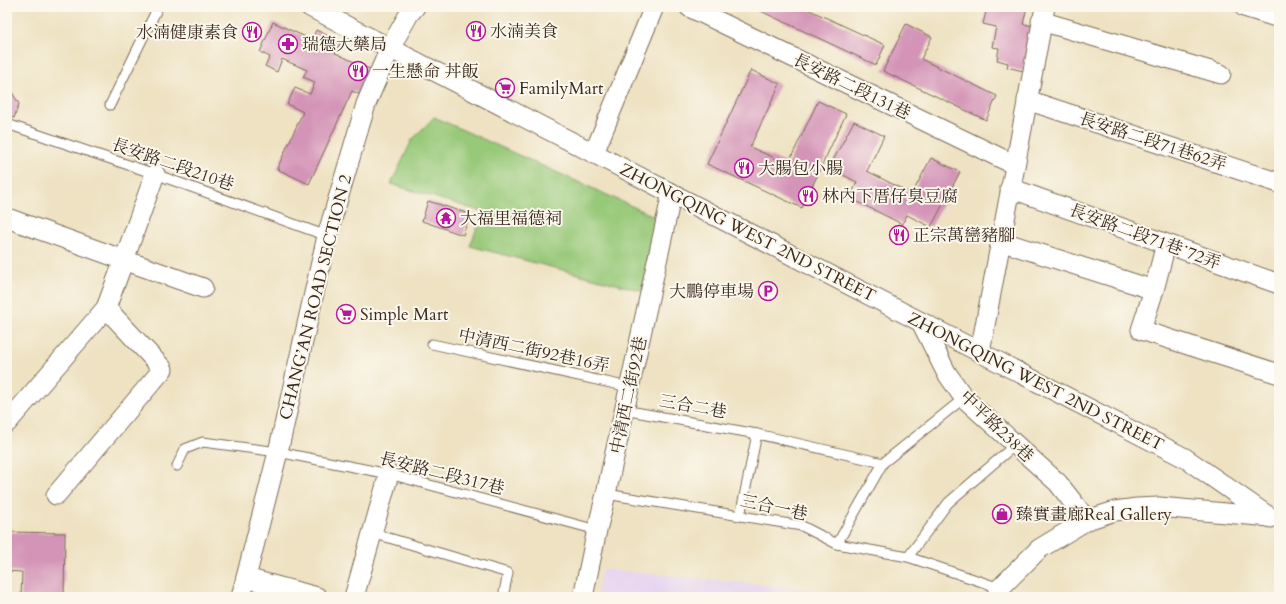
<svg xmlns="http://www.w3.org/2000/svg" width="1286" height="604" font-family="Cardo,'Noto Serif TC',serif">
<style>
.built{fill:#e6d3f0}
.green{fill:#98c979;stroke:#6a7a4c}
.building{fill:#d494b7}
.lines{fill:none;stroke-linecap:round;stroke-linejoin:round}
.lane-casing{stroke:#7a6a57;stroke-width:11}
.street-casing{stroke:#7a6a57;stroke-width:21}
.lane{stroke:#fff;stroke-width:9}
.street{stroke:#fff;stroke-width:19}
.labels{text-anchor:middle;stroke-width:4;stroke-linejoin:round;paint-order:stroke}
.poi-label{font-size:17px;fill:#3b2a1e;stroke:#fbf7ec;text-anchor:start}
.street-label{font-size:17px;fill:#3b2a1e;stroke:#fbf7ec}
</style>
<rect width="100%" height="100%" fill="#fbf7ec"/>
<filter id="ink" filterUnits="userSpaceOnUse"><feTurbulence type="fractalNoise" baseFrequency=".025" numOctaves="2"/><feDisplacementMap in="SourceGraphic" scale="8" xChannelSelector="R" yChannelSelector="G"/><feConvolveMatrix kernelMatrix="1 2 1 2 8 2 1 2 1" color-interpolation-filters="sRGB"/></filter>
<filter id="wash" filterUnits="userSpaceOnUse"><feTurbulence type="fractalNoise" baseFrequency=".012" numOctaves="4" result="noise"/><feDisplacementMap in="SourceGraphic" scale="16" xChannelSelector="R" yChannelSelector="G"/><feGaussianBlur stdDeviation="0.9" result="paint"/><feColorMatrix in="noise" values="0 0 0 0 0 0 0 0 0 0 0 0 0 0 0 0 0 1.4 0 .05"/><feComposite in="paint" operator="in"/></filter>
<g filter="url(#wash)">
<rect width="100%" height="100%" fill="#eee2c2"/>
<path class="built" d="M602,569L890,597H596Z"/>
<path class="green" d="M434,117L656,217L654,255L647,292L470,246L483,212L391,184L412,140Z"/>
<g id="blocks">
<g class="building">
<path d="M752,7H803L885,45L876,65Z"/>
<path d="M987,7H1027L1023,24L1034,26L1023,71L1007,67L1008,63L997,60L999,48L992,47L996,27L983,24Z"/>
<path d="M273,22L312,40L316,30L341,42L335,53L372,70L361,95L352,91L309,184L277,169L303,112L287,104L295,88L310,94L315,82L303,77L307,70L282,59L277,72L265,66L270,57L260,52Z"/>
<path d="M906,24L932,37L921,59L997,96L986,120L883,71Z"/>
<path d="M751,70L780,84L750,147L788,164L818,101L846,114L802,208L707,164Z"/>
<path d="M7,84L19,104L14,118L7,116Z"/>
<path d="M854,121L884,136L867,171L912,194L931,158L960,172L931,227L907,215L902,224L850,198L857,182L829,168Z"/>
<path d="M428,201L470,214L463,235L422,221Z"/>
<path d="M7,532L65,533L64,597H21L22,572L7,571Z"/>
</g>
</g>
</g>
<g filter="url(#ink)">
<use href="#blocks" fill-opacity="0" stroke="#7a6a57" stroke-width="1"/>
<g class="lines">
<defs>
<g id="lane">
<path d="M110,105L158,7"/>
<path d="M7,124L155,174L327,236"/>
<path d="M432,344L629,387"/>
<path d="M624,410L757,434"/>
<path d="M177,466L185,449L203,442L278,452L389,474L597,530"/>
<path d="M606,494L802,526L837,544L908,557L1000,588"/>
<path d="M740,516L757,434L883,463"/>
<path d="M372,533L508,573L503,597"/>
<path d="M837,544L883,463L964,398"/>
<path d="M908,557L948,503L1016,444"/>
</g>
<g id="street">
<path d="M310,7L1185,458L1271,518"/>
<path d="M689,7L1015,165"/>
<path d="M1244,7L1279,18"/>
<path d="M1041,21L1221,74"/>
<path d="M1027,100L1279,183"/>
<path d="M594,153L654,7"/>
<path d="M1010,188L1279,284"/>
<path d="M7,218L124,260L155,174"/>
<path d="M1000,241L1154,290L1141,330L1279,374"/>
<path d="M1154,290L1166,244"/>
<path d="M921,322L946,372L964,398L1058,483L1087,520"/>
<path d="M980,352L1045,7"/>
<path d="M7,423L106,308L124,260L203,288"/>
<path d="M56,495L163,369L106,308"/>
<path d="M246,578L317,597"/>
<path d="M241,597L278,452L327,236L366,104L390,48L409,14L415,7"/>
<path d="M354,597L389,474"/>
<path d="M583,597L597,530L606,494L672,193"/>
<path d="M996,597L1000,588L1039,549L1087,520L1115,511L1137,508L1159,507L1270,517"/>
</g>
</defs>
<use href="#lane" class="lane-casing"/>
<use href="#street" class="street-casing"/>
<use href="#lane" class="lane"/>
<use href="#street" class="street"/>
</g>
</g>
<defs>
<symbol id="restaurant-ring" viewBox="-11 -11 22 22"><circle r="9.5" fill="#fbf7ec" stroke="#b5179e" stroke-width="1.5"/><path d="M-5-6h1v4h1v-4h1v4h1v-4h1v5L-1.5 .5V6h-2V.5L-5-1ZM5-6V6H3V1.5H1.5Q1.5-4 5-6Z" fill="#b5179e"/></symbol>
<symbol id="pharmacy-ring" viewBox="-11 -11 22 22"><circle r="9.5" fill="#fbf7ec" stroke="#b5179e" stroke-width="1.5"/><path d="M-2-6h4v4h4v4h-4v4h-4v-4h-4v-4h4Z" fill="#b5179e"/></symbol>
<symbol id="supermarket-ring" viewBox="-11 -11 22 22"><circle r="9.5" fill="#fbf7ec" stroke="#b5179e" stroke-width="1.5"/><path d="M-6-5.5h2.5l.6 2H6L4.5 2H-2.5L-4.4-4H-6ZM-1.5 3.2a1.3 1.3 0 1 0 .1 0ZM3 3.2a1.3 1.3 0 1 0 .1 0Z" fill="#b5179e"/></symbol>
<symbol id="temple-ring" viewBox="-11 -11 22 22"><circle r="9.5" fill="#fbf7ec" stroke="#b5179e" stroke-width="1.5"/><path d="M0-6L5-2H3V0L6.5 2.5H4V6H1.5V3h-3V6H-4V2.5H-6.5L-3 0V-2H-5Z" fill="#b5179e"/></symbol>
<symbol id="parking-ring" viewBox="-11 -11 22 22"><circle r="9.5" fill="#fbf7ec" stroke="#b5179e" stroke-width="1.5"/><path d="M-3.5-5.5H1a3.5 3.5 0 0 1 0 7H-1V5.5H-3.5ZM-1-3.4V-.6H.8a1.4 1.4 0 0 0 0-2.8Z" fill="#b5179e"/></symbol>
<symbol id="shop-ring" viewBox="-11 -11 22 22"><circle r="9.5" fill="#fbf7ec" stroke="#b5179e" stroke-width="1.5"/><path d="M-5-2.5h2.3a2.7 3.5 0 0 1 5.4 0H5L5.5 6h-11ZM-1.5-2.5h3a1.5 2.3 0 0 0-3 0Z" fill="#b5179e"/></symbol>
</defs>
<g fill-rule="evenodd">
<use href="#restaurant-ring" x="465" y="20" width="22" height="22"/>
<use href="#restaurant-ring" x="241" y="21" width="22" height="22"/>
<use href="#pharmacy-ring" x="277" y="33" width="22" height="22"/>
<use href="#restaurant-ring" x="347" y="60" width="22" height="22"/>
<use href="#supermarket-ring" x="494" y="77" width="22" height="22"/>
<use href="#restaurant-ring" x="733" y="157" width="22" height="22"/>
<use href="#restaurant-ring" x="797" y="185" width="22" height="22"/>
<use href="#temple-ring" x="435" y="207" width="22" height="22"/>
<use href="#restaurant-ring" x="888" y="224" width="22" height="22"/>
<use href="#parking-ring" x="757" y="280" width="22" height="22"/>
<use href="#supermarket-ring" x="335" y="303" width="22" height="22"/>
<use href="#shop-ring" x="991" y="503" width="22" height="22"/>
</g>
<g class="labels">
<g class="poi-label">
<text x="490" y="37">水湳美食</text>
<text x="238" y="38" text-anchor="end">水湳健康素食</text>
<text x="302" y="50">瑞德大藥局</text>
<text x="372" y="77">一生懸命 丼飯</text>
<text x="519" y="94">FamilyMart</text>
<text x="758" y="174">大腸包小腸</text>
<text x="822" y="202">林內下厝仔臭豆腐</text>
<text x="460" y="224">大福里福德祠</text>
<text x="913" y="241">正宗萬巒豬腳</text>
<text x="754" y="297" text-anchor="end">大鵬停車場</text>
<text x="360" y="320">Simple Mart</text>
<text x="1016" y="520">臻實畫廊Real Gallery</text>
</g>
<g class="street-label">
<text transform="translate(852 86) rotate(26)" y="6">長安路二段131巷</text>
<text transform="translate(1153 141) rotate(18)" y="6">長安路二段71巷62弄</text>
<text transform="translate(173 164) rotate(19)" y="6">長安路二段210巷</text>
<text transform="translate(748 232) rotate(27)" y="6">ZHONGQING WEST 2ND STREET</text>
<text transform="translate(1145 236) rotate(20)" y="6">長安路二段71巷˙72弄</text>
<text transform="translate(315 297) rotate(-76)" y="6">CHANG’AN ROAD SECTION 2</text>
<text transform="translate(534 350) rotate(12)" y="6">中清西二街92巷16弄</text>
<text transform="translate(1036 381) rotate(27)" y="6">ZHONGQING WEST 2ND STREET</text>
<text transform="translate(628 395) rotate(-78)" y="6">中清西二街92巷</text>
<text transform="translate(693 406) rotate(10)" y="6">三合二巷</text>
<text transform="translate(997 426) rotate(44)" y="6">中平路238巷</text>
<text transform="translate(442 473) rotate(14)" y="6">長安路二段317巷</text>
<text transform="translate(774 507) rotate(12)" y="6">三合一巷</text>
</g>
</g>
<rect width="1286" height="604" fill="none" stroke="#fbf7ec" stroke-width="24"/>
</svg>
